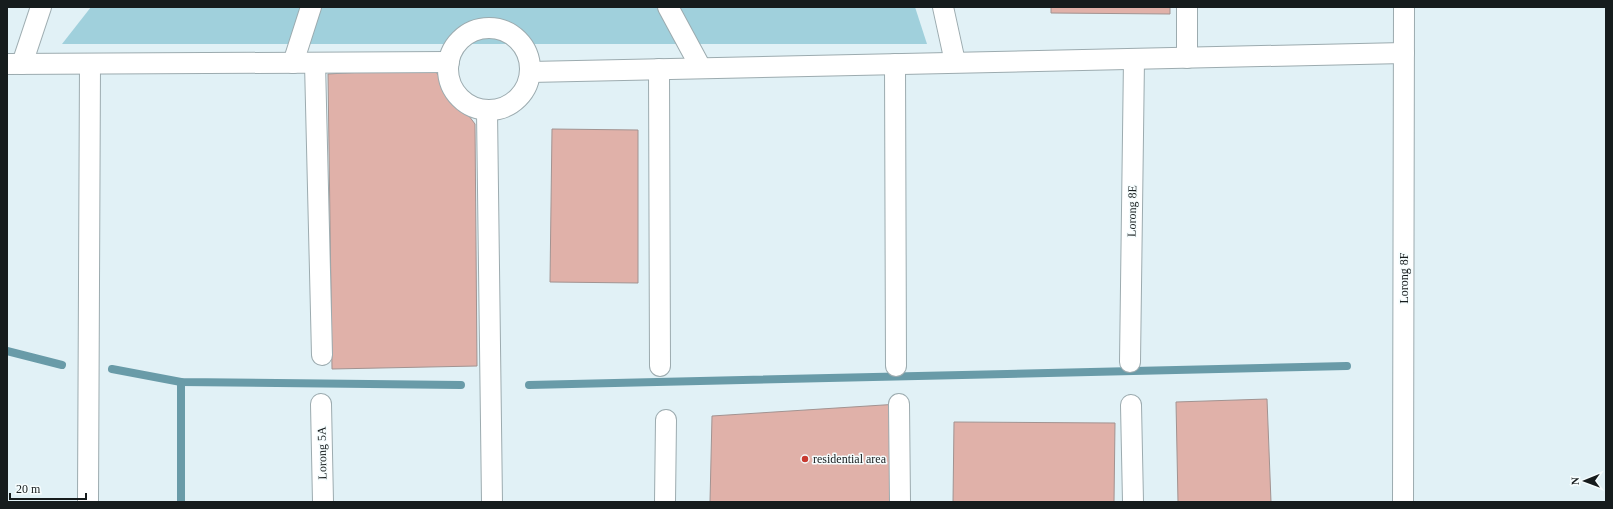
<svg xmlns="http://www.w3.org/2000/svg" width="1613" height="509" font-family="Georgia,serif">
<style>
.green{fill:#a0d0dc}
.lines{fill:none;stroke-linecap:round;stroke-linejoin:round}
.stream{stroke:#699ba8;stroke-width:8}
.building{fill:#e0b1a9;stroke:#a29391}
.minor-casing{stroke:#9cabaf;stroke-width:22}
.minor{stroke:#fff;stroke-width:20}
.poi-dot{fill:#c83a30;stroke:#f6fdfe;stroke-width:1.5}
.labels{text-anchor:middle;stroke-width:3;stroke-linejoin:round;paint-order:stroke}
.street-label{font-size:12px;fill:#161c1d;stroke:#f6fdfe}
.poi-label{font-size:12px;fill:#161c1d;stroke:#f6fdfe;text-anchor:start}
</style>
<rect width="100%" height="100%" fill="#e1f1f6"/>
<path class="green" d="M91,7H915L927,44H62Z"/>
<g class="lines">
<g class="stream">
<path d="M7,351L62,365"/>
<path d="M112,369L181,382L461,385"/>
<path d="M181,382V502"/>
<path d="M529,385L1347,366"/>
</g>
</g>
<g class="building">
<path d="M1051,7H1170V14L1051,13Z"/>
<path d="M433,68L475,124L477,366L332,369L328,74Z"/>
<path d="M552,129L638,130V283L550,282Z"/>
<path d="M1267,399L1271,502H1178L1176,402Z"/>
<path d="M899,404L900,502H710L712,416Z"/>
<path d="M954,422L1115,423L1114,502H953Z"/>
</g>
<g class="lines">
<defs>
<g id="minor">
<path d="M668,7L701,68"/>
<path d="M943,7L955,62"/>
<path d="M1187,7V58"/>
<circle cx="489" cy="69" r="41"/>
<path d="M293,63L311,7"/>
<path d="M315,63L322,355"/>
<path d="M7,64L449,62"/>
<path d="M22,64L41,7"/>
<path d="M895,64L896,366"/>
<path d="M659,69L660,366"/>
<path d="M530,72L1404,53"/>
<path d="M487,111L492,502"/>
<path d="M1130,362L1134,59"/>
<path d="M321,404L323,502"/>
<path d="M899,404L900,502"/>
<path d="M1131,405L1133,502"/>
<path d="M88,502L90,64"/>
<path d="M665,502L666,420"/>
<path d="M1403,502L1404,7"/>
</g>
</defs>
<use href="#minor" class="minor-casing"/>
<use href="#minor" class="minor"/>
</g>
<circle class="poi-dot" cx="805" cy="459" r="4"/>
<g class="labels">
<g class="street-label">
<text transform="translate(1132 211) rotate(-89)" y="4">Lorong 8E</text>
<text transform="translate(1404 278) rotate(-90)" y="4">Lorong 8F</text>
<text transform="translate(322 453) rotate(-91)" y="4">Lorong 5A</text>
</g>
<g class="poi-label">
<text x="813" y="463">residential area</text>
</g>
</g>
<rect width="1613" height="509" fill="none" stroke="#161c1d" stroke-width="16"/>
<g transform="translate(1585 481) rotate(269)" stroke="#f6fdfe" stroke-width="3" paint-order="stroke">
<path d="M0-3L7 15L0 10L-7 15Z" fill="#161c1d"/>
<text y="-6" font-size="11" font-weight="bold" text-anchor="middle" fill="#161c1d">N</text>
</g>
<path d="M10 493v6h76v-6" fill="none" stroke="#161c1d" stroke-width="2"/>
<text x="16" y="493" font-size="12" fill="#161c1d" stroke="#f6fdfe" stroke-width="3" paint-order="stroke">20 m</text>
</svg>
